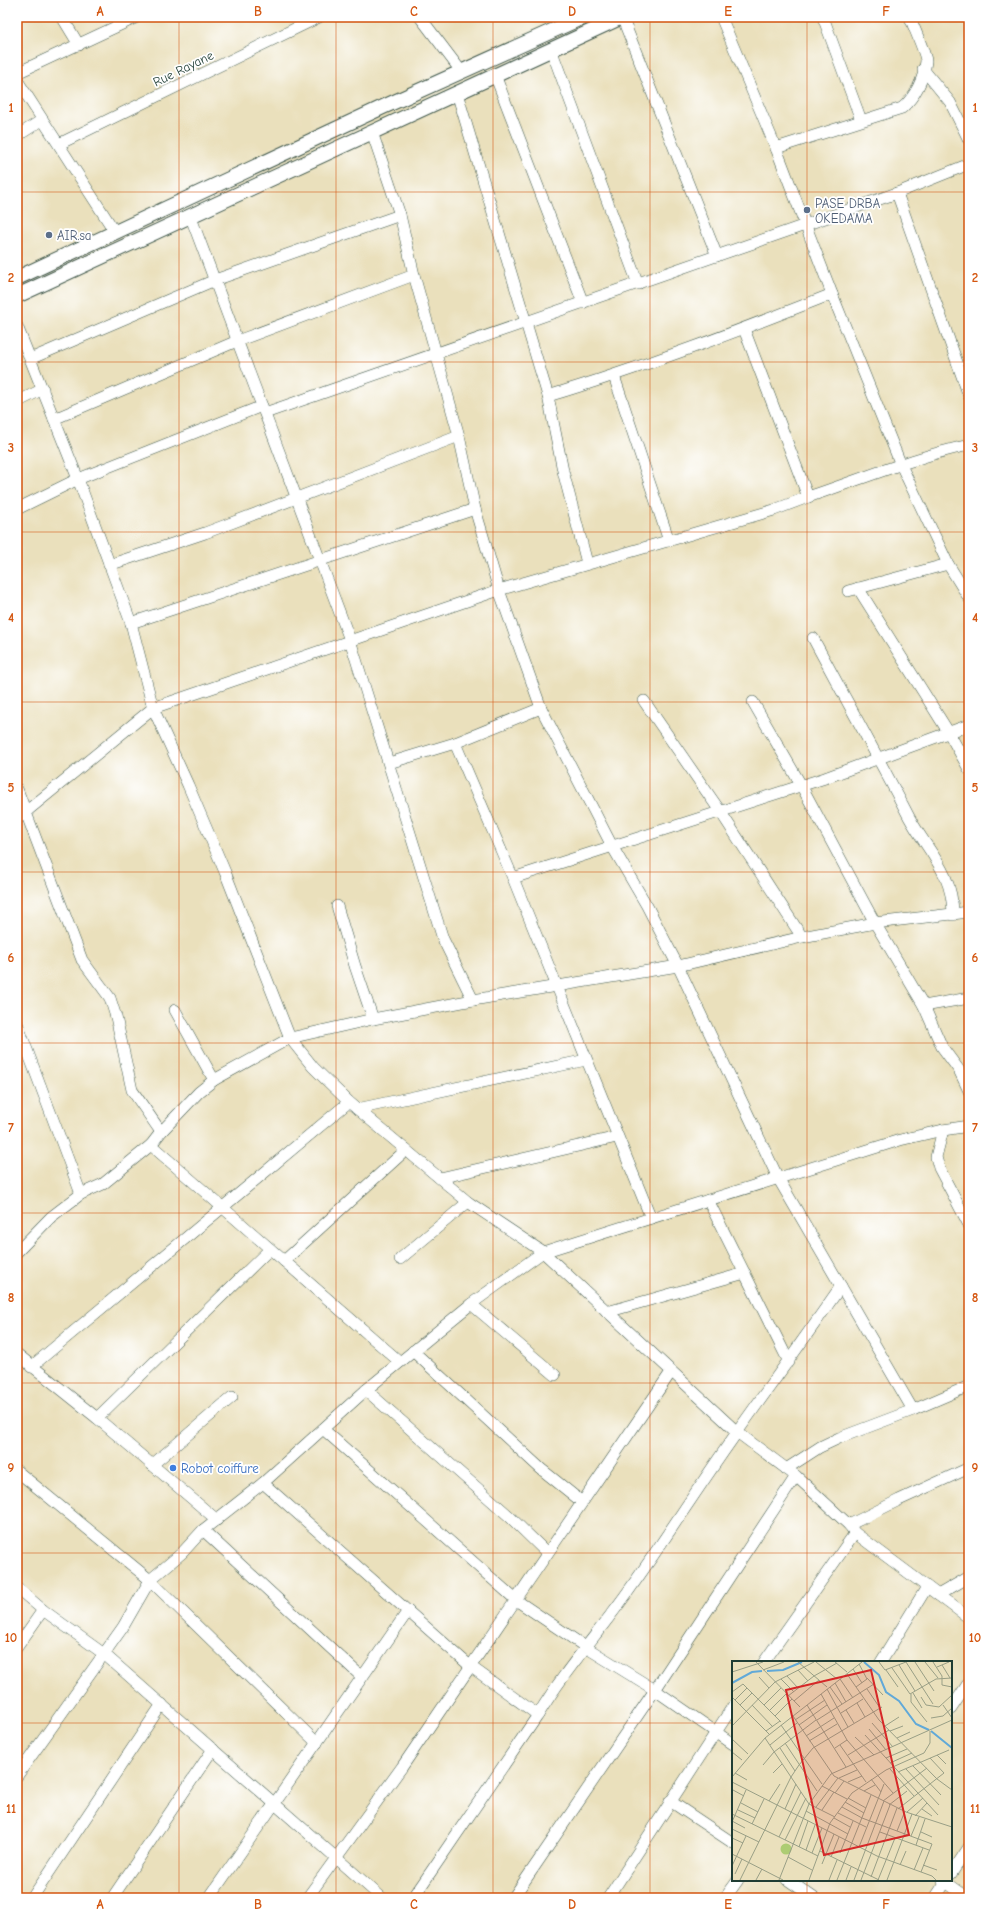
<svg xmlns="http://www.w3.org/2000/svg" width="986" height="1915" font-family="'Comic Neue',sans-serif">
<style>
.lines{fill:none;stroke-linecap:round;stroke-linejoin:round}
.minor-casing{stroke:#3d5548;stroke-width:12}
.major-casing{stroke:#3d5548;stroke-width:16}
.minor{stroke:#fff;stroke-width:11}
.major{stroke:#fff;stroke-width:14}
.grid{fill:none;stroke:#d45610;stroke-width:1;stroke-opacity:0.55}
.service-dot{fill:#5c6f8a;stroke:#fff;stroke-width:1.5}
.shop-dot{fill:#3f7fe0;stroke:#fff;stroke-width:1.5}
.labels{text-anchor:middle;stroke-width:3.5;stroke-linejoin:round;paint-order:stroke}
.street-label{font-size:13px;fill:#1f3d34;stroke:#fff}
.service-label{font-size:13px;fill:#4e5e75;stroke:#fff;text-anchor:start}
.shop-label{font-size:13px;fill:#366cbe;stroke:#fff;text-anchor:start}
.inset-river{fill:none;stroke:#61a9d8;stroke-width:2}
.inset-road{fill:none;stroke:#999f86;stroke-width:1}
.view{fill:#d62828;fill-opacity:0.15;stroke:#d62828;stroke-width:2}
.inset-edge{fill:none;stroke:#1f3d34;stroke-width:2}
.neatline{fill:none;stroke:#d45610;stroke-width:1.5}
.grid-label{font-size:13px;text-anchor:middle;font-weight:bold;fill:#d45610}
</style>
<rect width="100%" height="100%" fill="#fff"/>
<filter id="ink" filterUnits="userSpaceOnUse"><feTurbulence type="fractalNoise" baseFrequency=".025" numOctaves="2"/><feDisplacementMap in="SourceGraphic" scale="8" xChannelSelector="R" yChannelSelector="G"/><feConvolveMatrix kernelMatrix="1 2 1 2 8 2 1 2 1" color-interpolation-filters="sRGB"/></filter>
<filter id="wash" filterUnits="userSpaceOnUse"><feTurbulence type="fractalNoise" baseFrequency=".012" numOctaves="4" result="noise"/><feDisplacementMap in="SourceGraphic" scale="16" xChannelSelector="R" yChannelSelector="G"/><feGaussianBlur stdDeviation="0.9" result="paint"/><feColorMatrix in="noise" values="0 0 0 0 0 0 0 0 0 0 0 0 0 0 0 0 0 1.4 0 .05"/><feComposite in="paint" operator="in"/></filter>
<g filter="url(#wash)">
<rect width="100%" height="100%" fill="#eae0bc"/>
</g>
<g filter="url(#ink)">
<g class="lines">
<defs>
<g id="minor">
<path d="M62,17L79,45"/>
<path d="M420,17L461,71"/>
<path d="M622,17L717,256"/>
<path d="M721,17L776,148L832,294L901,465L948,564L969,598"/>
<path d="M823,17L861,120"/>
<path d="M551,49L638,284"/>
<path d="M923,69L950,102L969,140"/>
<path d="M17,73L137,17"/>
<path d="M495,75L583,303"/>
<path d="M17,80L115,232"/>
<path d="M457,93L548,396L563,471L587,563"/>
<path d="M372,132L400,215L414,275L459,436L475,509L499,590L541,708L612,846L647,906L678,966L778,1178L913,1410"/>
<path d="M17,136L42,120"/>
<path d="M59,144L319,17"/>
<path d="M776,148L902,108C915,97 924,79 926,61C926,54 913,26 910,17"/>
<path d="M897,193L969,396"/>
<path d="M190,215L350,640L443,939L473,1000"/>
<path d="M17,326L78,479L131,623L153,708L188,785L225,872L290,1038L313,1067L349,1102L468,1202L543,1252L737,1432L796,1476L849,1525L855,1533L969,1618"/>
<path d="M30,359L215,280L400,215"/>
<path d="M614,376L669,541"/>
<path d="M548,396C644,367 738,331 832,294"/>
<path d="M17,402L43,389"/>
<path d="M265,413L897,193L969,164"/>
<path d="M54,419L237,341L414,275"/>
<path d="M808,497C862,479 914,457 969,445"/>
<path d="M17,509L78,479L262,406"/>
<path d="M109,565L205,533L459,436"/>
<path d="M858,588L949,733L969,769"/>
<path d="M848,591L948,564"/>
<path d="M131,623L475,509"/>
<path d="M813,638C845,698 878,757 909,817C928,852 953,872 953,915"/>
<path d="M644,701L720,811L802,937"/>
<path d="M753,702L801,785L875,923L924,1006L942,1047L959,1070L969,1091"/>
<path d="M455,743L513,878L651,1218"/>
<path d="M389,763L455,743L541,708"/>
<path d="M17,789L82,960L110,998L116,1017L132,1090L161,1132"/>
<path d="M17,819L153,708L499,590L774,510L808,497L744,329"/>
<path d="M513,878L825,778L969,725"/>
<path d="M337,906L355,966L373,1019"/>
<path d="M924,1006L969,998"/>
<path d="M175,1010L214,1080"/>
<path d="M17,1023L81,1194"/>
<path d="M357,1109L586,1060"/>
<path d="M943,1130L936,1157L939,1168L969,1225"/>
<path d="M151,1145L400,1362"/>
<path d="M440,1178L617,1137"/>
<path d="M708,1200L789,1362"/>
<path d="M17,1252L51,1217L81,1194L103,1184L151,1145L161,1132L199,1092L214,1080L290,1038L373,1019L473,1000L678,966L802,937L875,923L969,912"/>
<path d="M400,1259L468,1202"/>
<path d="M284,1261L406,1150"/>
<path d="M471,1304L555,1375"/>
<path d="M607,1312L745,1273"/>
<path d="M413,1351L541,1469L582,1502"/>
<path d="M17,1354L97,1418L217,1520"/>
<path d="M31,1367L349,1102"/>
<path d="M366,1390L509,1516L547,1553"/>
<path d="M97,1418L270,1249"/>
<path d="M323,1429L516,1600L587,1648L655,1690L733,1744"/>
<path d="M152,1465L232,1397"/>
<path d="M786,1469L820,1447L839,1438L913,1410L969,1386"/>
<path d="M17,1471L150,1580L317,1743"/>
<path d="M263,1483L470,1666L538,1715"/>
<path d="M849,1525L899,1500L969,1468"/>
<path d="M203,1530L362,1677"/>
<path d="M17,1588L43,1610L104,1654L382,1898"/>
<path d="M938,1595L969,1577"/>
<path d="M17,1647L43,1610"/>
<path d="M764,1662L855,1533"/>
<path d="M881,1662L927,1587"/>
<path d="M951,1709L969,1682"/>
<path d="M17,1776L123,1627L150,1580L182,1553L203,1530L263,1483L366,1390L471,1304L543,1252L900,1140L943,1130L969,1126"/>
<path d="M670,1801L733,1843"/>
<path d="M951,1874L969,1847"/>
<path d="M788,1880L814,1898"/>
<path d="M943,1880L968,1898"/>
<path d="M32,1898L162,1704"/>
<path d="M112,1898L213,1749"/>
<path d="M209,1898L408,1611"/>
<path d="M307,1898L402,1767L671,1372"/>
<path d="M413,1898L538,1715C564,1671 597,1635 627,1593C665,1540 700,1484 738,1431C772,1383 807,1335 841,1286"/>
<path d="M513,1898L655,1690L796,1476"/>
<path d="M608,1898L733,1706"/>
<path d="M725,1898L738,1880"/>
<path d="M935,1898L947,1880"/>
</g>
<g id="major">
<path d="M17,278L383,107L583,17"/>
<path d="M17,296L622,17"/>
</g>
</defs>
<use href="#minor" class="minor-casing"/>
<use href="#major" class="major-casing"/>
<use href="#minor" class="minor"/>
<use href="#major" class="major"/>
</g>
</g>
<path class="grid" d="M179,17V1898M336,17V1898M493,17V1898M650,17V1898M807,17V1662M17,192H969M17,362H969M17,532H969M17,702H969M17,872H969M17,1043H969M17,1213H969M17,1383H969M17,1553H969M17,1723H733M951,1723H969M807,1880V1898"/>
<g class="service-dot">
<circle cx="807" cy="210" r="4"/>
<circle cx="49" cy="235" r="4"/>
</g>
<circle class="shop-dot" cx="173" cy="1468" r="4"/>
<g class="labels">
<g class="street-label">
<text transform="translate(183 68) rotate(-26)" y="5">Rue Rayane</text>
</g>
<g class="service-label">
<text x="815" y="208">PASE DRBA<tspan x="815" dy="15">OKEDAMA</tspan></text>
<text x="57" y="240">AIR.sa</text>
</g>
<g class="shop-label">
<text x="181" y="1473">Robot coiffure</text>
</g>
</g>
<g transform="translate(732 1661)">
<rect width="220" height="220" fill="#eae0bc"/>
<path d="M48.5 188a5.5 5.5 0 1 1 11 0a5.5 5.5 0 1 1-11 0Z" fill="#adcc73"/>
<path class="inset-river" d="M132,1L147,14L154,31L167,40L184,63L197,69M35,10L51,9L70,1M0,22L20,11L30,10M199,70L220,87"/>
<path class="inset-road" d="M24,1L68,46M66,1L95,26M84,1L105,18M103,1L115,11M147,1L153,9L174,1M174,1L201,43M183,1L202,30M193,1L206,17M201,1L210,15V24L220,26M167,4L183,30M210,4L218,17M205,6L217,1M160,7L178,33L204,18L220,17M121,8L130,22M31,9L52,1M66,9L76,20M154,9L166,26M0,11L31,1M115,13L147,59L205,118L220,129M55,15L66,27M27,16L37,27M135,17L151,34M49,18L62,31M108,18L121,37M103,22L114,41M98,26L110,43M124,26L135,18L127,3M95,28L116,66M135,28L148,47M0,31L11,23L49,61M181,32L190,47M89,33L115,79L161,132M179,33V41L195,61M56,35L82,15L105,2M0,36L37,73M189,36L194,44L207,46L220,34M3,39L15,27M62,40L87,19M8,44L20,32M20,44L41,66M32,44L49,27M75,44L114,106M211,44L220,57M114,49L122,62M37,50L54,33M109,52L131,38M43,55L60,38M61,55L102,115L174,151L220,166M133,56L150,46M199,57L211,55L220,47M63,59L93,39M85,59L142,23M140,62L161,86M49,64L90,123M67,64L95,44M0,65L43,21L82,1M153,65L167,56M137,68L154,89M34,70L48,60M158,70L171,65M133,74L206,154M74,75L102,57M123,76L142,94M33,77L77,143L47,219M165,77L178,71M0,78L16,93M77,80L105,63M53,82L85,130M38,84L65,62M108,84L134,121M48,87L63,110M103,87L115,79M0,91L10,99M116,94L157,69M205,94L214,103M154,97L175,88M158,102L180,92M31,104L42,91L84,59M181,105L209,134M158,108L182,135M174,108L207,144M166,111L217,89M3,112L15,119M41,112L50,103M0,116L33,77L130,1M107,117L125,109M139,118L149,131M0,121L145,195L200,215L204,219M116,121L130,115M90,125L115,138M1,129L12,135M132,130L143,124M103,132L112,120M116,137L134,147M37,140L48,123M151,140L195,107M113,141L132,152M9,142L26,151M157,144L175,130M84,146L106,117M110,146L130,157L200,183M53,148L64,123M166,148L212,112L198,97M190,148L200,155M6,149L23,157M90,149L102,131M74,150L116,173M175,151L191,137M106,152L134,166M0,153L86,195M183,155L195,142M103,156L77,143L99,113L220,59M102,157L118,166M0,160L13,167M0,161L14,129M20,163L32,138M0,168L27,181M165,170L173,150M148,171L197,189M189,171L200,176M179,175L187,156M47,176L69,131M0,177L11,182M53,179L74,137M184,184L193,158M67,186L76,160M127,186L152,123M74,189L83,164M88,190L147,219M80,192L90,167M108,192L121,160M0,193L51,219M56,196L80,209M99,196L107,176M90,203L102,173M168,204L174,190M191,204L205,209M0,205L14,175M182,209L191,187M189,211L200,183M3,213L10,198M139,216L165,147M8,219L59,116L67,104L81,87L133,56L125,42M24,219L30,208M77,219L98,162L120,132L154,109L192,92L198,82V70M97,219L105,199M105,219L139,134M114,219L119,206M122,219L152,140M129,219L158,144M146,219L163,177M155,219L180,153"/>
<path class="view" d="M139,9L177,174L92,194L54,29Z"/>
<rect width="220" height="220" class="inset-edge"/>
</g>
<rect width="986" height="1915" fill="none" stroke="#fff" stroke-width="44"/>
<rect x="22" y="22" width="942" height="1871" class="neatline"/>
<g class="grid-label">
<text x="100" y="16">A</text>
<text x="258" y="16">B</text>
<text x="414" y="16">C</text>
<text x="572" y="16">D</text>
<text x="728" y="16">E</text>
<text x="886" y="16">F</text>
<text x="11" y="112">1</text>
<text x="975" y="112">1</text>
<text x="11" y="282">2</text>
<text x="975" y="282">2</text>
<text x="11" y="452">3</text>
<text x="975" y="452">3</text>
<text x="11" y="622">4</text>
<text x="975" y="622">4</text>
<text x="11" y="792">5</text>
<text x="975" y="792">5</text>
<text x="11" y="962">6</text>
<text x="975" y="962">6</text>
<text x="11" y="1132">7</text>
<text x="975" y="1132">7</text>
<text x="11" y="1302">8</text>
<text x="975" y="1302">8</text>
<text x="11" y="1472">9</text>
<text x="975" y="1472">9</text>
<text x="11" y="1642">10</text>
<text x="975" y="1642">10</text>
<text x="11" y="1813">11</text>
<text x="975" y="1813">11</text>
<text x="100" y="1909">A</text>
<text x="258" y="1909">B</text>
<text x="414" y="1909">C</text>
<text x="572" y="1909">D</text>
<text x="728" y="1909">E</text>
<text x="886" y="1909">F</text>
</g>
</svg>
